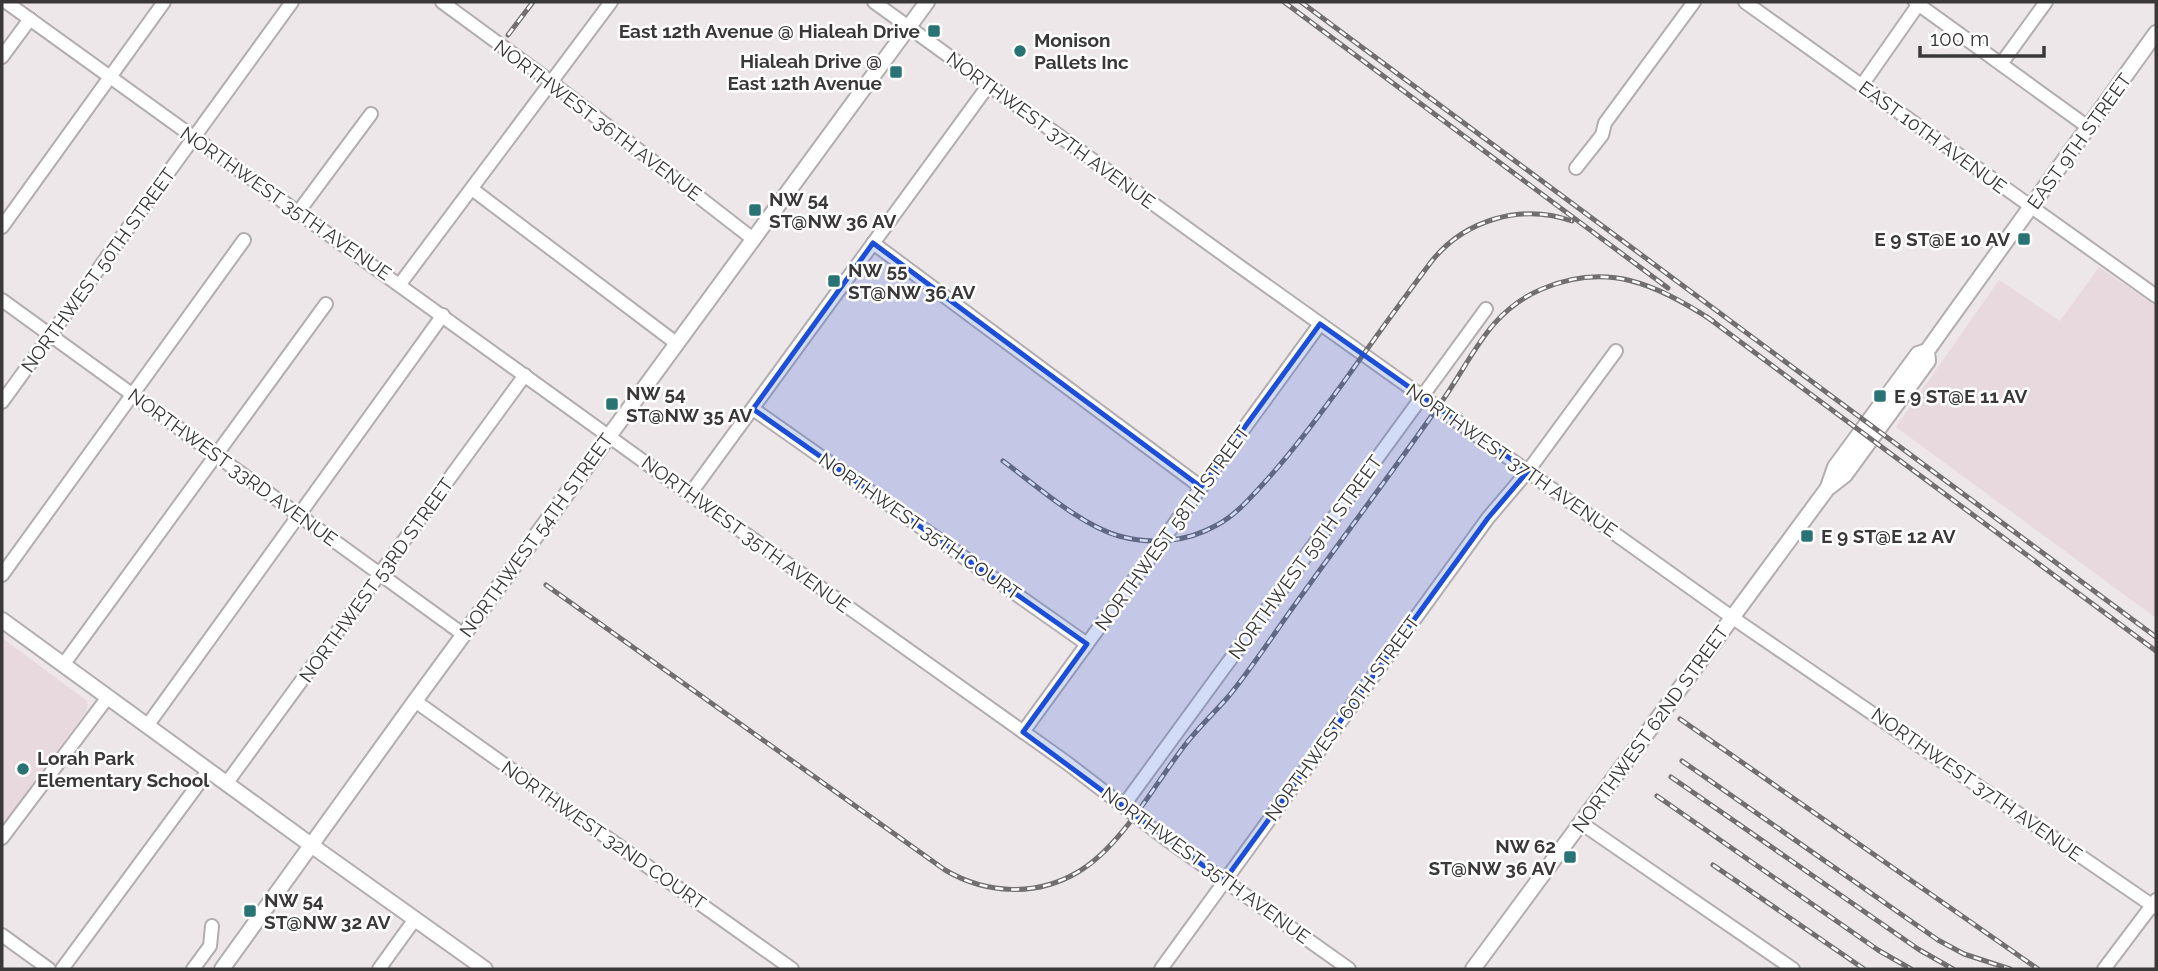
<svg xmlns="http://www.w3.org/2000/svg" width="2158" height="971" font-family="Raleway,sans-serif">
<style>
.built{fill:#e8d9df}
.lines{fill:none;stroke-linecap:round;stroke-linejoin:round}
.minor-casing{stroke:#b3adaf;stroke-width:16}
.major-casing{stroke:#b3adaf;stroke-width:18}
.minor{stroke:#fff;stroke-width:12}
.major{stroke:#fff;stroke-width:14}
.rail-casing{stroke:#726e70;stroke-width:5}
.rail{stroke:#fff;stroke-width:2.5;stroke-dasharray:8;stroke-linecap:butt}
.marked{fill:#1d4ed8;fill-opacity:0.2;stroke:#1d4ed8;stroke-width:5;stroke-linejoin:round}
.poi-dot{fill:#297375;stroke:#fff;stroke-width:2.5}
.labels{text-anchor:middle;stroke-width:5;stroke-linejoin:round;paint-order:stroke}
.poi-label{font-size:19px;font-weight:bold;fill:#3a3839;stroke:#fff;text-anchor:start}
.street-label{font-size:19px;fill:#3a3839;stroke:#fff}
</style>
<rect width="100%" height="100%" fill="#eee7ea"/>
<g class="built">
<path d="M2099,267L2156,306V618L1896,427L1999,280L2060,321Z"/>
<path d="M2,638L86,700L88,705L86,711L2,828Z"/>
</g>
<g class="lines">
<defs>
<g id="minor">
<path d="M6,2L650,466L1067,763L1166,839L1349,969"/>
<path d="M442,2L551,82L753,239"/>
<path d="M874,2L1242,268L1733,618L2156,908"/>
<path d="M1745,2L2156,296"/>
<path d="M1915,2L2088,127"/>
<path d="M2,57L30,19"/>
<path d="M2001,64L2046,2"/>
<path d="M1862,85L1918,5"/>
<path d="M1576,168L1602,135L1605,123L1694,2"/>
<path d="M472,189L676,343"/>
<path d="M299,211L371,114"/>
<path d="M2,227L164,2"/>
<path d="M873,243L1201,487"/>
<path d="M400,284L611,2"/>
<path d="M2,300L464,635"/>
<path d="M2,402L292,2"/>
<path d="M753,409L1087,644"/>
<path d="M690,494L988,86"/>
<path d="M2,575L244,240"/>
<path d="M63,665L326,304"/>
<path d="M415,701L792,969"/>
<path d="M147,726L443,315"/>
<path d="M1023,732L1320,324"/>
<path d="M226,784L525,375"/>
<path d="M1124,805L1486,309"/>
<path d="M1581,823L1793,969"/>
<path d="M2,838L108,697"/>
<path d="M2,935L49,969"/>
<path d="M62,969L208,771"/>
<path d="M193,969L210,946L212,926"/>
<path d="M379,969L415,919"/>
<path d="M1161,969L1488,518L1528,471L1616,351"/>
<path d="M2104,969L2156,900"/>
</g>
<g id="major">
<path d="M1828,487L1835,467L1918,354L1927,351"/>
<path d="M2,620L311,845L485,969"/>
<path d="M222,969L415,701L927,2"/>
<path d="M1473,969L1827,489L1845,475L1928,361L1927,351L1947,323L2156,33"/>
</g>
</defs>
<use href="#minor" class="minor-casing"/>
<use href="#major" class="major-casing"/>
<use href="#minor" class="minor"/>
<use href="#major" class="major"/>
<defs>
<g id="rail">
<path d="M1284,2L1668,288"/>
<path d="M1301,2L2156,637"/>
<path d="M508,35L533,2"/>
<path d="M1707,317L2156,651"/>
<path d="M1003,461C1036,485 1080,525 1119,536C1152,545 1187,542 1217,525C1236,515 1250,498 1264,483C1293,451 1318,417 1343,383C1372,342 1401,302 1431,262C1464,220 1521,203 1572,221"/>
<path d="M546,585L945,870C986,894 1036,897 1078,872C1121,847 1154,785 1185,745C1198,728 1214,713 1228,697C1255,664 1279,626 1304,592C1349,529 1396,467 1440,404C1472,360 1487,312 1542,289C1608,261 1658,285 1713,321"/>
<path d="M1680,719L2038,969"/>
<path d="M1682,761L1938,940L1964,954L2010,969"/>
<path d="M1671,777L1918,949L1953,969"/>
<path d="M1657,796L1878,950L1911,969"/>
<path d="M1713,865L1864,969"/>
</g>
</defs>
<use href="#rail" class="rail-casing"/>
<use href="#rail" class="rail"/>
</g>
<path class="marked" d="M873,243L1201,487L1320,324L1528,471L1488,518L1224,881L1023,732L1087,644L753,409Z"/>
<g class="poi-dot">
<rect x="927" y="24" width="14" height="14" rx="3.5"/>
<circle cx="1020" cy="51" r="7"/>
<rect x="889" y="65" width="14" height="14" rx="3.5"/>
<rect x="748" y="203" width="14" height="14" rx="3.5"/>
<rect x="2017" y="232" width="14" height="14" rx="3.5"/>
<rect x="827" y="274" width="14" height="14" rx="3.5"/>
<rect x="1873" y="389" width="14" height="14" rx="3.5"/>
<rect x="605" y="397" width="14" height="14" rx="3.5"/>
<rect x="1800" y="529" width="14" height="14" rx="3.5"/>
<circle cx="23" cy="769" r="7"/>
<rect x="1563" y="850" width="14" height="14" rx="3.5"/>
<rect x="243" y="904" width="14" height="14" rx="3.5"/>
</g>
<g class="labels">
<g class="poi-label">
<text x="920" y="38" text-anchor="end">East 12th Avenue @ Hialeah Drive</text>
<text x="1034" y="47">Monison<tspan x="1034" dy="22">Pallets Inc</tspan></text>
<text x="882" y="68" text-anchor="end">Hialeah Drive @<tspan x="882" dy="22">East 12th Avenue</tspan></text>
<text x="769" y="206">NW 54<tspan x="769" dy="22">ST@NW 36 AV</tspan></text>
<text x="2010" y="246" text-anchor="end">E 9 ST@E 10 AV</text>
<text x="848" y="277">NW 55<tspan x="848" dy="22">ST@NW 36 AV</tspan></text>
<text x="626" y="400">NW 54<tspan x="626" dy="22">ST@NW 35 AV</tspan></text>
<text x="1894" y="403">E 9 ST@E 11 AV</text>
<text x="1821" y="543">E 9 ST@E 12 AV</text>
<text x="37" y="765">Lorah Park<tspan x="37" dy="22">Elementary School</tspan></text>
<text x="1556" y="853" text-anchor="end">NW 62<tspan x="1556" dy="22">ST@NW 36 AV</tspan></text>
<text x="264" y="907">NW 54<tspan x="264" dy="22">ST@NW 32 AV</tspan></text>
</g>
<g class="street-label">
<text transform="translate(598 120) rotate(37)" y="7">NORTHWEST 36TH AVENUE</text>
<text transform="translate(1051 130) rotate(36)" y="7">NORTHWEST 37TH AVENUE</text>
<text transform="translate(1933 137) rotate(36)" y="7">EAST 10TH AVENUE</text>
<text transform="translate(2079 141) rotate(-54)" y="7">EAST 9TH STREET</text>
<text transform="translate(286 203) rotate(35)" y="7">NORTHWEST 35TH AVENUE</text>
<text transform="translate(98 270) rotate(-54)" y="7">NORTHWEST 50TH STREET</text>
<text transform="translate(1512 460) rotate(35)" y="7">NORTHWEST 37TH AVENUE</text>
<text transform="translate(233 467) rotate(36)" y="7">NORTHWEST 33RD AVENUE</text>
<text transform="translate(920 526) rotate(35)" y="7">NORTHWEST 35TH COURT</text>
<text transform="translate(1172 528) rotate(-54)" y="7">NORTHWEST 58TH STREET</text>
<text transform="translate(746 534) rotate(36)" y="7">NORTHWEST 35TH AVENUE</text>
<text transform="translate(536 535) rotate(-54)" y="7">NORTHWEST 54TH STREET</text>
<text transform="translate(1305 557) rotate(-54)" y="7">NORTHWEST 59TH STREET</text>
<text transform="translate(376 580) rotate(-54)" y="7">NORTHWEST 53RD STREET</text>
<text transform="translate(1342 718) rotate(-54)" y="7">NORTHWEST 60TH STREET</text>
<text transform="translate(1650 729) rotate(-54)" y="7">NORTHWEST 62ND STREET</text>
<text transform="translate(1977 784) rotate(35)" y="7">NORTHWEST 37TH AVENUE</text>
<text transform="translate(604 835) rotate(35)" y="7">NORTHWEST 32ND COURT</text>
<text transform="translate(1206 865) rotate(36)" y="7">NORTHWEST 35TH AVENUE</text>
</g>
</g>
<rect width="2158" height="971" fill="none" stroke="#3a3839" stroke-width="7"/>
<path d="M1920 46v10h124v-10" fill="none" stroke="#3a3839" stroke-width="3.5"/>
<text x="1930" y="46" font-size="21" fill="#3a3839" stroke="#ffffff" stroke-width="5" paint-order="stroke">100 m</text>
</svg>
